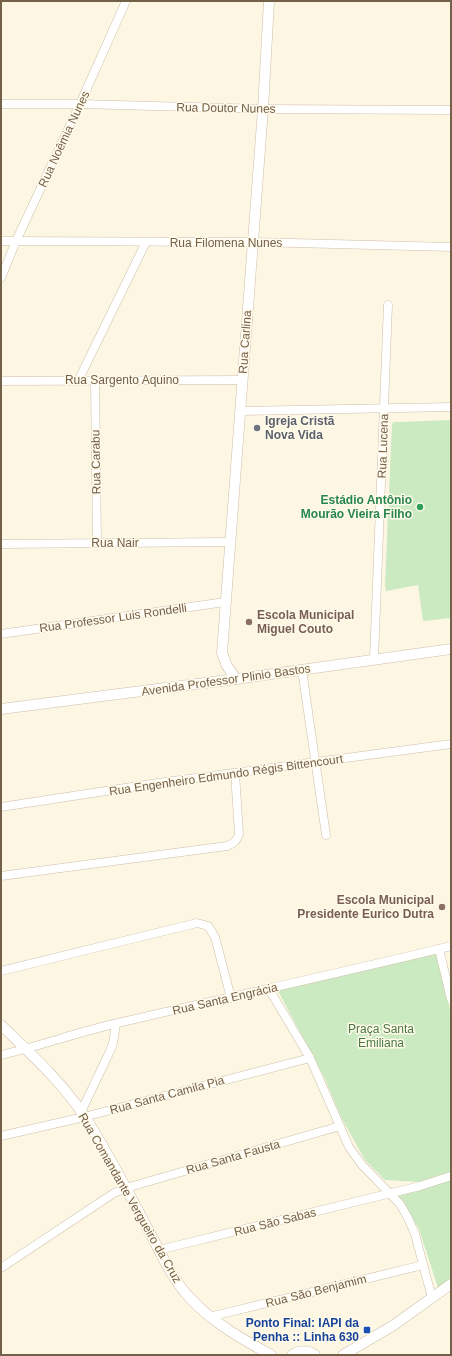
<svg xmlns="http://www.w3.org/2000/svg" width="452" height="1356" font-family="Arial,sans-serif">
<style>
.green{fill:#cceac2}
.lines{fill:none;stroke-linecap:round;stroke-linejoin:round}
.minor-casing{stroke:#cebfaa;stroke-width:9}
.tertiary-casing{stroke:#cebfaa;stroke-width:11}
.minor{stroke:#fff;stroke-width:8}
.tertiary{stroke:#fff;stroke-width:10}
.worship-dot{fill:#6b7280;stroke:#fffaea;stroke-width:1.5}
.leisure-dot{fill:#2e9e5b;stroke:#fffaea;stroke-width:1.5}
.education-dot{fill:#8d6e63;stroke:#fffaea;stroke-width:1.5}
.transit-dot{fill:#1a4fb4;stroke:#fffaea;stroke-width:1.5}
.labels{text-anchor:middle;stroke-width:3;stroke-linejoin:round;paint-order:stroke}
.street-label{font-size:12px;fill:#745f49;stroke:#fffaea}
.worship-label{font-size:12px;font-weight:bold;fill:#5b616d;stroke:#fffaea;text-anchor:start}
.leisure-label{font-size:12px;font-weight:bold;fill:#27864d;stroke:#fffaea;text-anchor:end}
.education-label{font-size:12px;font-weight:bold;fill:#785e54;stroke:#fffaea;text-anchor:start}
.park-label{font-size:12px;fill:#4a7a42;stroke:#fffaea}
.transit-label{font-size:12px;font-weight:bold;fill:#164399;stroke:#fffaea;text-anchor:end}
</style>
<rect width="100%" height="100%" fill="#fcf6e3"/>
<g class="green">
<path d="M451,420V618L423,621L418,585L386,591L385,584L392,424L394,422H399Z"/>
<path d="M437,954L451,1014V1172L418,1182L385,1180L365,1160L341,1117L325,1079L277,989Z"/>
<path d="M451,1179V1279L438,1288L419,1229L399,1196Z"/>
</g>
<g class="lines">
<defs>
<g id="minor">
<path d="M1,104H80L263,109L451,110"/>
<path d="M1,241L252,242L451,247"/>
<path d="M1,278L16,241L80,104L126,1"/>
<path d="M1,381L243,380"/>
<path d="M78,381L146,242"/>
<path d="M95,381L97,543"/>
<path d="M241,411L451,407"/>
<path d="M1,544L230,542"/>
<path d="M1,634L225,602"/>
<path d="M374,659L388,305"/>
<path d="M302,670L326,835"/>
<path d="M1,807L158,783L451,744"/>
<path d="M1,876L227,846C234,843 237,841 239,834L235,773"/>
<path d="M439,949L451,999"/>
<path d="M1,971L197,923L208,926L215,937L231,998"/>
<path d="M269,989L310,1058L349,1147L362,1165L400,1204L408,1218L415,1234L432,1298"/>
<path d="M1,1055C40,1046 78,1032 118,1023C229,997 340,973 451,946"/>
<path d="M81,1112L110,1051L113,1043L116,1024"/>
<path d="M1,1136L84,1117L310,1058"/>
<path d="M159,1250L420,1186L451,1176"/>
<path d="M1,1268L114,1193L126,1188L340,1126"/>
<path d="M209,1317L423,1265"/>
</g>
<g id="tertiary">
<path d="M236,679L227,666L222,653L263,109L269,1"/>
<path d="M1,709L236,679L451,649"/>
<path d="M1,1025C31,1054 62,1082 85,1117C109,1154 129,1194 150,1233C162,1255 172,1279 190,1298C213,1323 242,1339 271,1355"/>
<path d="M292,1355C300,1350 307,1350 315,1355"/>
<path d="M343,1355L394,1325L451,1284"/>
</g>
</defs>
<use href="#minor" class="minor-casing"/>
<use href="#tertiary" class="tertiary-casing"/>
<use href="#minor" class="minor"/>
<use href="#tertiary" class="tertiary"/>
</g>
<circle class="worship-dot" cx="257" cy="428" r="4"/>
<circle class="leisure-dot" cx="420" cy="507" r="4"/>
<g class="education-dot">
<circle cx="249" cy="622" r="4"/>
<circle cx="442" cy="907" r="4"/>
</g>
<rect class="transit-dot" x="363" y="1326" width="8" height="8" rx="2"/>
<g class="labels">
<g class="street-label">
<text transform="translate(226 108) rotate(1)" y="4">Rua Doutor Nunes</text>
<text transform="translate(64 139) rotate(-65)" y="4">Rua Noêmia Nunes</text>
<text x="226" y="247">Rua Filomena Nunes</text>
<text transform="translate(245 342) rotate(-86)" y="4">Rua Carlina</text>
<text x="122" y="384">Rua Sargento Aquino</text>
<text transform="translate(383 446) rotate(-88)" y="4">Rua Lucena</text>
<text transform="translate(96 462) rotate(-91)" y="4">Rua Carabu</text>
<text x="115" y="547">Rua Nair</text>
<text transform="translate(113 618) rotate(-8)" y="4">Rua Professor Luis Rondelli</text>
<text transform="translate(226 680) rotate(-8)" y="4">Avenida Professor Plinio Bastos</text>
<text transform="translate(226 775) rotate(-8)" y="4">Rua Engenheiro Edmundo Régis Bittencourt</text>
<text transform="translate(225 999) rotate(-13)" y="4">Rua Santa Engrácia</text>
<text transform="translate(167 1095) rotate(-15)" y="4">Rua Santa Camila Pia</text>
<text transform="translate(233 1157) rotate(-16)" y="4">Rua Santa Fausta</text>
<text transform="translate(130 1198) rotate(60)" y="4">Rua Comandante Vergueiro da Cruz</text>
<text transform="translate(275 1222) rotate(-14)" y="4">Rua São Sabas</text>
<text transform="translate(316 1291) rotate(-14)" y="4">Rua São Benjamim</text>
</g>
<g class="worship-label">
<text x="265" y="425">Igreja Cristã<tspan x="265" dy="14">Nova Vida</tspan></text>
</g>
<g class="leisure-label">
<text x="412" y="504">Estádio Antônio<tspan x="412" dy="14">Mourão Vieira Filho</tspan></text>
</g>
<g class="education-label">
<text x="257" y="619">Escola Municipal<tspan x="257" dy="14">Miguel Couto</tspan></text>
<text x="434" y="904" text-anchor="end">Escola Municipal<tspan x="434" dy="14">Presidente Eurico Dutra</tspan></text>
</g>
<g class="park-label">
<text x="381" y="1033">Praça Santa<tspan x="381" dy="14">Emiliana</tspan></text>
</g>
<g class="transit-label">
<text x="359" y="1327">Ponto Final: IAPI da<tspan x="359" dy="14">Penha :: Linha 630</tspan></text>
</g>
</g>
<rect width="452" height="1356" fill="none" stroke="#745f49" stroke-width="4"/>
</svg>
